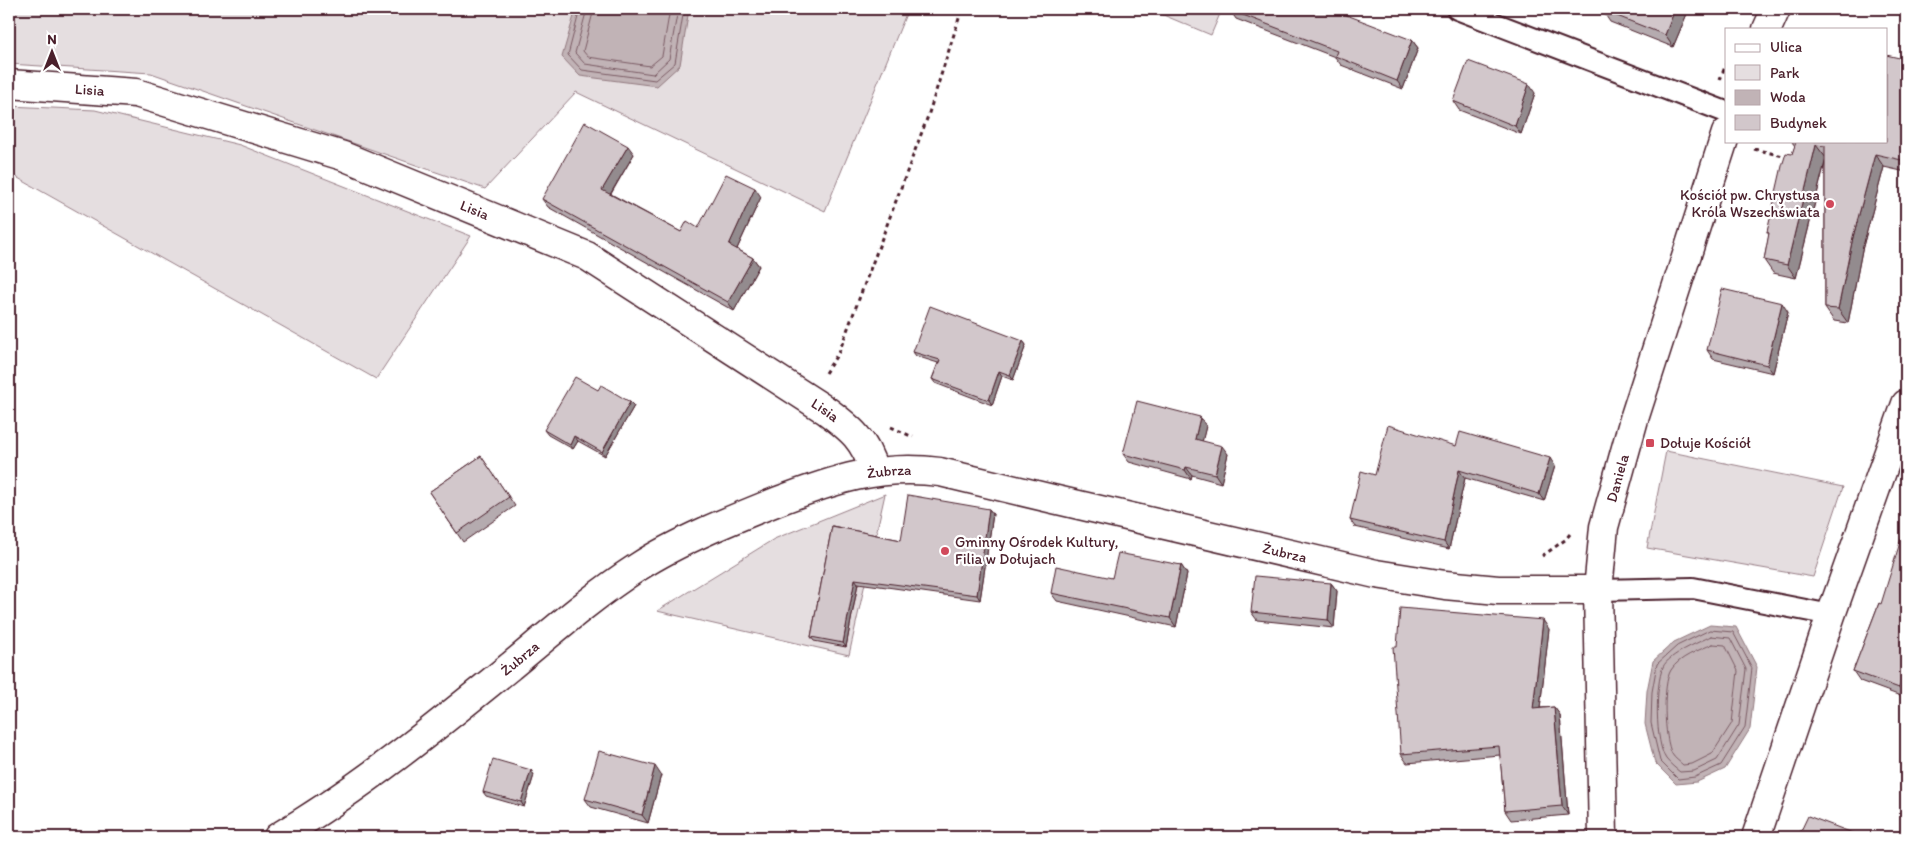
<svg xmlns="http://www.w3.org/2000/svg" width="1915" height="846" font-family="Itim,sans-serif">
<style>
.green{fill:#e5dee0;stroke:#987e86}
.water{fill:#c1b3b6;stroke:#91787e}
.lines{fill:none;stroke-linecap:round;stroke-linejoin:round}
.shore{stroke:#7a5a63;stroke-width:1}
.service-casing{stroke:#4a1f2b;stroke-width:24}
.minor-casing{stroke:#4a1f2b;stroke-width:31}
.tertiary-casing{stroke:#4a1f2b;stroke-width:31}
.path{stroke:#4a1f2b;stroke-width:3;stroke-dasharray:4 4;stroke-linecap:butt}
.service{stroke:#fff;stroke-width:20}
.minor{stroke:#fff;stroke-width:28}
.tertiary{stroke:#fff;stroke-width:28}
.wall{fill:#b5abaf;stroke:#4a1f2b}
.shaded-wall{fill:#938b8e;stroke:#4a1f2b}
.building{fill:#d2c7cb;stroke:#4a1f2b}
.poi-dot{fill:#d1495b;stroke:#fff;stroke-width:2}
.labels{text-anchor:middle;stroke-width:4.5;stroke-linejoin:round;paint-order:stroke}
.street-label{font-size:15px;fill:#4a1f2b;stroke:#fff}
.poi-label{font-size:15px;fill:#4a1f2b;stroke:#fff;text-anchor:start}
</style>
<rect width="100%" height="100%" fill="#fff"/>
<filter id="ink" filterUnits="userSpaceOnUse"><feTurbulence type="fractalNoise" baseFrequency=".02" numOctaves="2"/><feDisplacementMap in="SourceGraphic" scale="10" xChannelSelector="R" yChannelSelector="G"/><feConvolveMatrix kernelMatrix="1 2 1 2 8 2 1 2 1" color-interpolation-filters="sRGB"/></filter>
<g filter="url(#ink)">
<g class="green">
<path d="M9,9H908L825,211L576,92L485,189L151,73L9,64Z"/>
<path d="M1149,9H1222L1211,35Z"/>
<path d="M9,106L95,110L240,145L471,236L376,379L9,173Z"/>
<path d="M1666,451L1843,487L1813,577L1647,548Z"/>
<path d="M885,494L849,655L657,611L774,539Z"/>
</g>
<g class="water">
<path d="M576,9H689L680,65L657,86L580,76L562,57Z"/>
<path d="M1710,625L1736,627L1757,667L1750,729L1725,769L1697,782L1676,784L1655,763L1645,724L1647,691L1653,661L1674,642Z"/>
</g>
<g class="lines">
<g class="shore">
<path d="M580,9L568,55L582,70L655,80L675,63L684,9"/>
<path d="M587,9L575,53L585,64L653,74L669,59L678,9"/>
<path d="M594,9L583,51L588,57L650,66L662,56L670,9"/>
<path d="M1710,630L1733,632L1752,668L1745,727L1721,765L1695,777L1678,779L1660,761L1651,723L1652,692L1657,664L1677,646Z"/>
<path d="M1711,636L1730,638L1746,669L1739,725L1717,760L1694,771L1680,772C1676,769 1670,764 1666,759C1655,743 1655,685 1663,667C1669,654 1698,643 1711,636Z"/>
<path d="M1713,644L1725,645L1738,671L1732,723L1712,754L1692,764L1683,765C1680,762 1674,758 1672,754C1664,739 1662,684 1671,670C1679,657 1699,650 1713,644Z"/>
</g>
<defs>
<g id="service">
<path d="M1457,9L1726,112"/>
<path d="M1598,590L1693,588L1831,615"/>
</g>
<g id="minor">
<path id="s1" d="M9,84L136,93L343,156L587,256L827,411C851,429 865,440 874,471"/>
<path id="s2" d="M278,837C361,788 437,726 512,665C553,631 593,596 638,567C678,541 733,519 778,501C833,480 880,464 940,472L1053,499L1376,574L1445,585L1498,590H1598"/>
<path d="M1756,837L1831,615L1906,404"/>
</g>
<g id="tertiary">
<path d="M1767,29L1776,9"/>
<path id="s3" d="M1603,837L1598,590L1604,527L1634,419L1726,133"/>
</g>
</defs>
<use href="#service" class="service-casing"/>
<use href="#minor" class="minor-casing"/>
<use href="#tertiary" class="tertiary-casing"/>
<g class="path">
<path d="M1720,80L1726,64"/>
<path d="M1754,149L1783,156"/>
<path d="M825,373L839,352L928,116L962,9"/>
<path d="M891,427L913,437"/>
<path d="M1542,556L1565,540L1570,534"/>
</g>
<use href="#service" class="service"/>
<use href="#minor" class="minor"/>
<use href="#tertiary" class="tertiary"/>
</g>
<g class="wall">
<path d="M1602,9H1689L1673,47L1610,22L1602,10Z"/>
<path d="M1230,10L1412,40L1418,48L1403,89L1341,65L1335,57L1236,19Z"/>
<path d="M1906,49V172L1884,167L1862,250L1848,323L1834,321L1825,308V162L1796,278L1773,273L1764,260L1769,235L1767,232L1795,146L1792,142L1886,141Z"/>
<path d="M1535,93L1521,134L1459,110L1453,101Z"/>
<path d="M634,154L611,194L681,232L698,228L761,197L737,249L753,258L759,266L734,311L548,207L542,199Z"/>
<path d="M1788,312L1773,373L1713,359L1707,350Z"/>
<path d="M1023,341L1026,345L1013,380L1002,376L992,405L935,383L932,379L938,363L916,356L913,352Z"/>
<path d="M598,390L634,406L605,456L578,441L573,449L548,435L544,430Z"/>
<path d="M1206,426L1202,441L1228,454L1221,483L1192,475L1191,479L1129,462L1123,454Z"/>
<path d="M1456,446L1555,466L1544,501L1465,478L1449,549L1355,527L1350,520L1375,475Z"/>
<path d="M481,456L515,506L463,542L429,492Z"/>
<path d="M989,509L993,514L980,600L858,583L846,647L814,641L811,637L832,526L901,540Z"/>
<path d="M1181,565L1187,574L1176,627L1057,601L1051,593L1112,578Z"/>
<path d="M1331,583L1337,591L1334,628L1257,620L1251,612Z"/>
<path d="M1879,603L1906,698L1860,681L1853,671Z"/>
<path d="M1549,629L1540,708L1554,707L1560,715L1568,815L1511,820L1505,811L1500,755L1407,763L1401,754Z"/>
<path d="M531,770L534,775L524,807L486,796L483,792Z"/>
<path d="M661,775L648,823L591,807L585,799Z"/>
</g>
<g class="shaded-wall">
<path d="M1675,9H1689L1673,47L1665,35Z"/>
<path d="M1412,40L1418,48L1403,89L1397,81Z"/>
<path d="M1529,84L1535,93L1521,134L1515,126Z"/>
<path d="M1816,145L1826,158L1796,278L1787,265Z"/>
<path d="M628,146L634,154L608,198L602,190Z"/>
<path d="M1875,154L1884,167L1862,250L1848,323L1838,309L1853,237Z"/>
<path d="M755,188L761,197L735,253L729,245Z"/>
<path d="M753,258L759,266L734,311L728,302Z"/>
<path d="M1782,303L1788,312L1773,373L1767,365Z"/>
<path d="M1023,341L1026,345L1013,380L1010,375Z"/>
<path d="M999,371L1002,376L992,405L989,400Z"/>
<path d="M630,402L634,406L605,456L602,452Z"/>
<path d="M1200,417L1206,426L1201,447L1195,439Z"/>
<path d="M574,436L578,441L573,449L570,445Z"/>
<path d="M1222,446L1228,454L1221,483L1215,474Z"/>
<path d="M1550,458L1555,466L1544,501L1539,494Z"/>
<path d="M1186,467L1192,475L1191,479L1185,470Z"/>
<path d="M1459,470L1465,478L1449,549L1444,542Z"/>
<path d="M989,509L993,514L980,600L977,595Z"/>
<path d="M1181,565L1187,574L1176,627L1170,618Z"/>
<path d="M855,579L858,583L846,647L843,643Z"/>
<path d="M1331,583L1337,591L1334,628L1328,620Z"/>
<path d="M1543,620L1549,629L1539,717L1533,709Z"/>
<path d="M1906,669V698L1899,688Z"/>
<path d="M1554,707L1560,715L1568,815L1562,806Z"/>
<path d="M655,766L661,775L648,823L642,815Z"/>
<path d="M531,770L534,775L524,807L521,802Z"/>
</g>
<g class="building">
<path d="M1231,9H1331L1412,40L1397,81L1335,56L1337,51L1230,10Z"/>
<path d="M1602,9H1675L1665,35L1602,10Z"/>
<path d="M1906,49V161L1875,154L1853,237L1838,309L1825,308V146L1816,145L1787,265L1764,260L1769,233L1767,232L1782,166L1786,153L1792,154L1796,142L1792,141H1886V55L1904,59Z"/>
<path d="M1468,61L1529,84L1515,126L1453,101Z"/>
<path d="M585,122L628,146L602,190L681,232L687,221L698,228L726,174L755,188L729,245L753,258L728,302L542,199Z"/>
<path d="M1722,289L1782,303L1767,365L1707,350Z"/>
<path d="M930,306L1023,341L1010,375L999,371L989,400L932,379L940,360L913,352Z"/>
<path d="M575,377L598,390L601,385L630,402L602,452L574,436L570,445L544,430Z"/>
<path d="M1137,401L1200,417L1195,439L1222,446L1215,474L1186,467L1185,470L1123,454Z"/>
<path d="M1388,425L1456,446L1460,432L1550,458L1539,494L1459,470L1444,542L1350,520L1361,471L1375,475Z"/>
<path d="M481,456L509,497L457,533L429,492Z"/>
<path d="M908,495L989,509L977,595L855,579L843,643L811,637L832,526L901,540Z"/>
<path d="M1906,523V669L1899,688L1853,671L1879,603L1881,604Z"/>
<path d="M1118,553L1181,565L1170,618L1051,593L1056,566L1112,578Z"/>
<path d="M1255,576L1331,583L1328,620L1251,612Z"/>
<path d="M1400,608L1543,620L1533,709L1554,707L1562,806L1505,811L1499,746L1401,754L1393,647H1397Z"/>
<path d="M599,751L655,766L642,815L585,799Z"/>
<path d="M493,759L531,770L521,802L483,792Z"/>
<path d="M1808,816L1863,837H1798Z"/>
</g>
</g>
<g class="poi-dot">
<circle cx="1830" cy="204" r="5"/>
<rect x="1645" y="438" width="10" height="10" rx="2.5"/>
<circle cx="945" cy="551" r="5"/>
</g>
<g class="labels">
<g class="street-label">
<text dy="5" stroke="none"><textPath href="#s1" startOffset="81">Lisia</textPath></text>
<text dy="5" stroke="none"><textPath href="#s1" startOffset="486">Lisia</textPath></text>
<text dy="5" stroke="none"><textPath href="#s1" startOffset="891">Lisia</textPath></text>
<text dy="5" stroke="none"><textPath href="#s2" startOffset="721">Żubrza</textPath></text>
<text dy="5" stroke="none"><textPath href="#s3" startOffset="361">Daniela</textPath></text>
<text dy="5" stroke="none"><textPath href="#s2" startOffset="1126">Żubrza</textPath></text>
<text dy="5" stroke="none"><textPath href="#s2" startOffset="301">Żubrza</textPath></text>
</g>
<g class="poi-label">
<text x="1820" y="200" text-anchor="end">Kościół pw. Chrystusa<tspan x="1820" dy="17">Króla Wszechświata</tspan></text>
<text x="1660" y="448">Dołuje Kościół</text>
<text x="955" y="547">Gminny Ośrodek Kultury,<tspan x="955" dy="17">Filia w Dołujach</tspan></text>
</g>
</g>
<rect width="1915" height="846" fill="none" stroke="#fff" stroke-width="30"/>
<rect x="15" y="15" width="1885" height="816" fill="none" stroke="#4a1f2b" stroke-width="2" filter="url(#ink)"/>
<rect x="1725" y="28" width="162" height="115" fill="#ffffff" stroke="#b7a5aa"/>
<rect x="1735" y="44" width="25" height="8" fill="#ffffff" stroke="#b7a5aa"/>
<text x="1770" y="52" font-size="15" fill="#4a1f2b">Ulica</text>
<rect x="1735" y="65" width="25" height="15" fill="#e5dee0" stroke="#b7a5aa"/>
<text x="1770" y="78" font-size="15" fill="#4a1f2b">Park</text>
<rect x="1735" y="90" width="25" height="15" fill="#c1b3b6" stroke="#b7a5aa"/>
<text x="1770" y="102" font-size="15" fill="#4a1f2b">Woda</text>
<rect x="1735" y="115" width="25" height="15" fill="#d2c7cb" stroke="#b7a5aa"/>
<text x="1770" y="128" font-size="15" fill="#4a1f2b">Budynek</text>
<g transform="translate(52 52)" stroke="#ffffff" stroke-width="4" paint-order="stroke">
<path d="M0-4L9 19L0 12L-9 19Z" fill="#4a1f2b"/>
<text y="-8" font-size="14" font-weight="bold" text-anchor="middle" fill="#4a1f2b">N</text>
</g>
</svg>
